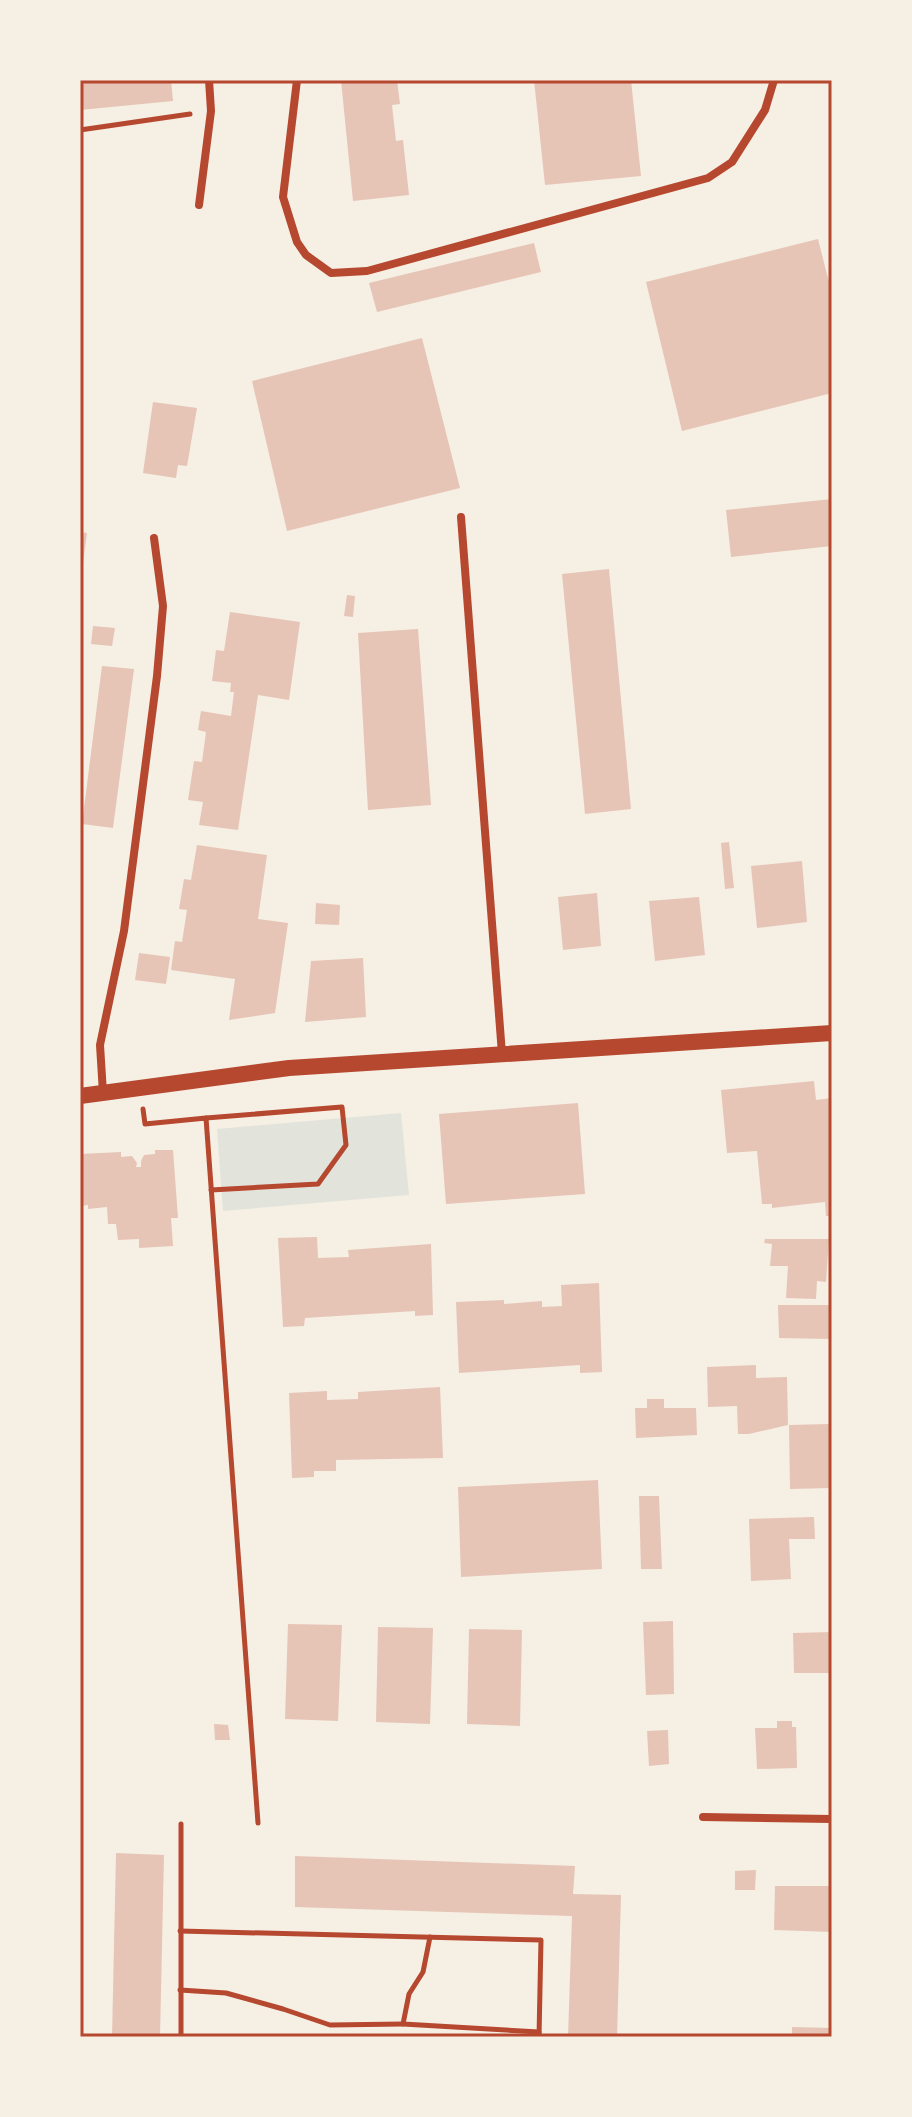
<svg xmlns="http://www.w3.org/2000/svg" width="912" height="2117" font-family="Overpass,sans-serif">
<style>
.green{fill:#e2e4dc}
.building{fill:#e6c5b7}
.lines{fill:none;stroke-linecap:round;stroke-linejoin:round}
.path{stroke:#b5482f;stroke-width:5}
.minor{stroke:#b5482f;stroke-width:8}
.secondary{stroke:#b5482f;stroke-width:16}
.neatline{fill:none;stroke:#b5482f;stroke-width:3}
</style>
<rect width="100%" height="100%" fill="#f6efe4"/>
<path class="green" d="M401,1113L409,1195L223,1211L217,1129Z"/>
<g class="building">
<path d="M80,80H171L173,101L80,110Z"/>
<path d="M341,80H397L400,104L392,105L396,141L403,140L409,195L353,201Z"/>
<path d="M534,80H631L641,176L545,185Z"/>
<path d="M818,239L832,294V393L682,431L646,282Z"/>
<path d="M534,243L541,272L377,312L369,283Z"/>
<path d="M422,338L460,488L287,531L252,381Z"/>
<path d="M153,402L197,408L187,466L178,465L176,478L143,473Z"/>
<path d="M832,499V546L731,557L726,510Z"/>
<path d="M80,532L87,533L82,571H80Z"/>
<path d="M609,569L631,809L585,814L562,574Z"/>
<path d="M347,595L355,596L353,617L344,616Z"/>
<path d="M230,612L300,622L289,700L258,695L238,830L199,825L203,802L188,800L194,761L202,762L206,732L198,730L201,711L231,716L234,692H230L231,683L212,681L216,650L224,651Z"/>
<path d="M93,626L115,628L112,646L91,644Z"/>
<path d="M418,629L431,805L368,810L358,633Z"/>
<path d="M102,666L134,669L113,828L82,824Z"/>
<path d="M729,842L734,888L725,889L721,843Z"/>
<path d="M197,845L267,855L258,919L288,923L275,1013L229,1020L235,979L171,970L175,941L182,942L187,910L179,909L184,879L191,880Z"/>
<path d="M802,861L807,922L757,928L751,866Z"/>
<path d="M597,893L601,946L563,950L558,897Z"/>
<path d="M699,897L705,955L655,961L649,901Z"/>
<path d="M316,903L340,905L339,925L315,924Z"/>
<path d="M139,953L170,957L166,984L135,980Z"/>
<path d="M363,958L366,1017L305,1022L311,961Z"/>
<path d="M814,1081L816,1100L832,1098V1216H826L825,1202L772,1208V1204H762L757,1151L727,1153L721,1090Z"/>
<path d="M578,1103L585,1194L446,1204L439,1114Z"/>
<path d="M155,1150H173L178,1218H171L173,1246L139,1248V1239L118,1240L116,1224H108L107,1207L88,1209V1205L80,1206V1154L121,1152V1157L132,1156L137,1163L136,1167H141V1161L144,1155L155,1154Z"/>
<path d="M317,1237L318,1258L349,1257L348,1250L431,1244L433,1315L415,1316V1311L305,1318L304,1326L283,1327L278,1238Z"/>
<path d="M765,1239H829L826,1282L817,1281L816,1299L786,1298L788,1266H770L772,1244L764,1243Z"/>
<path d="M599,1283L602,1372L580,1373V1365L459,1373L456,1302L504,1300V1304L542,1301V1307L562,1306L561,1285Z"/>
<path d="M778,1305H832V1339L779,1338Z"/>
<path d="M756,1365V1378L787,1377L788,1425L749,1434H738L737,1406L708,1407L707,1367Z"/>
<path d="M440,1387L443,1458L336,1460V1471H314V1477L292,1478L289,1393L327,1391V1400L358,1399V1392Z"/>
<path d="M647,1399H664V1408H696L697,1435L636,1438L635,1408H647Z"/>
<path d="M829,1424L831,1488L790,1489L789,1425Z"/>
<path d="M598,1480L602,1569L461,1577L458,1487Z"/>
<path d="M639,1496H659L662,1569H641Z"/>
<path d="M814,1517L815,1539H789L791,1579L751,1581L749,1519Z"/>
<path d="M673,1621L674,1694L646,1695L643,1622Z"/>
<path d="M288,1624L342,1625L338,1721L285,1719Z"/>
<path d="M378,1627L433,1628L430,1724L376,1722Z"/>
<path d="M469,1629L522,1630L520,1726L467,1724Z"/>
<path d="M832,1632V1673H794L793,1633Z"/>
<path d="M777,1721H792V1727H796L797,1768L757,1769L755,1728H777Z"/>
<path d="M214,1724L228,1725L230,1740H215Z"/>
<path d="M668,1730L669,1764L649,1766L647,1731Z"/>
<path d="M116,1853L164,1855L160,2037H112Z"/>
<path d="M295,1856L575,1866L573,1894L621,1895L617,2037H568L572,1916L295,1907Z"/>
<path d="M756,1870L755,1890H735V1871Z"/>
<path d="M775,1886H832V1932L774,1930Z"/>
<path d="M792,2027L832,2028V2037H792Z"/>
</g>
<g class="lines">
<g class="path">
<path d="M80,130L190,114"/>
<path d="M143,1109L145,1124L206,1118L258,1823"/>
<path d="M206,1118L342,1107L346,1145L318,1184L211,1190"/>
<path d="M181,1824V2037"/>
<path d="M180,1931L541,1940L539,2037"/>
<path d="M430,1937L423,1972L409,1994L403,2024L539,2032"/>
<path d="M180,1990L226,1993L283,2009L330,2025L403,2024"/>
</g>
<g class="minor">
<path d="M297,80L283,197L297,242L306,255L331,273L367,271L708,178L732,162L765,110L774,80"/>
<path d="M199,205L211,111L209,80"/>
<path d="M461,517L502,1054"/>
<path d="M103,1093L100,1045L124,931L157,676L163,606L154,538"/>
<path d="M703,1817L832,1819"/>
</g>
<path class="secondary" d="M80,1096L289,1068L832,1033"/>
</g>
<rect width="912" height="2117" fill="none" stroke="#f6efe4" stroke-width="164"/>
<rect x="82" y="82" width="748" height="1953" class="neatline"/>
</svg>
